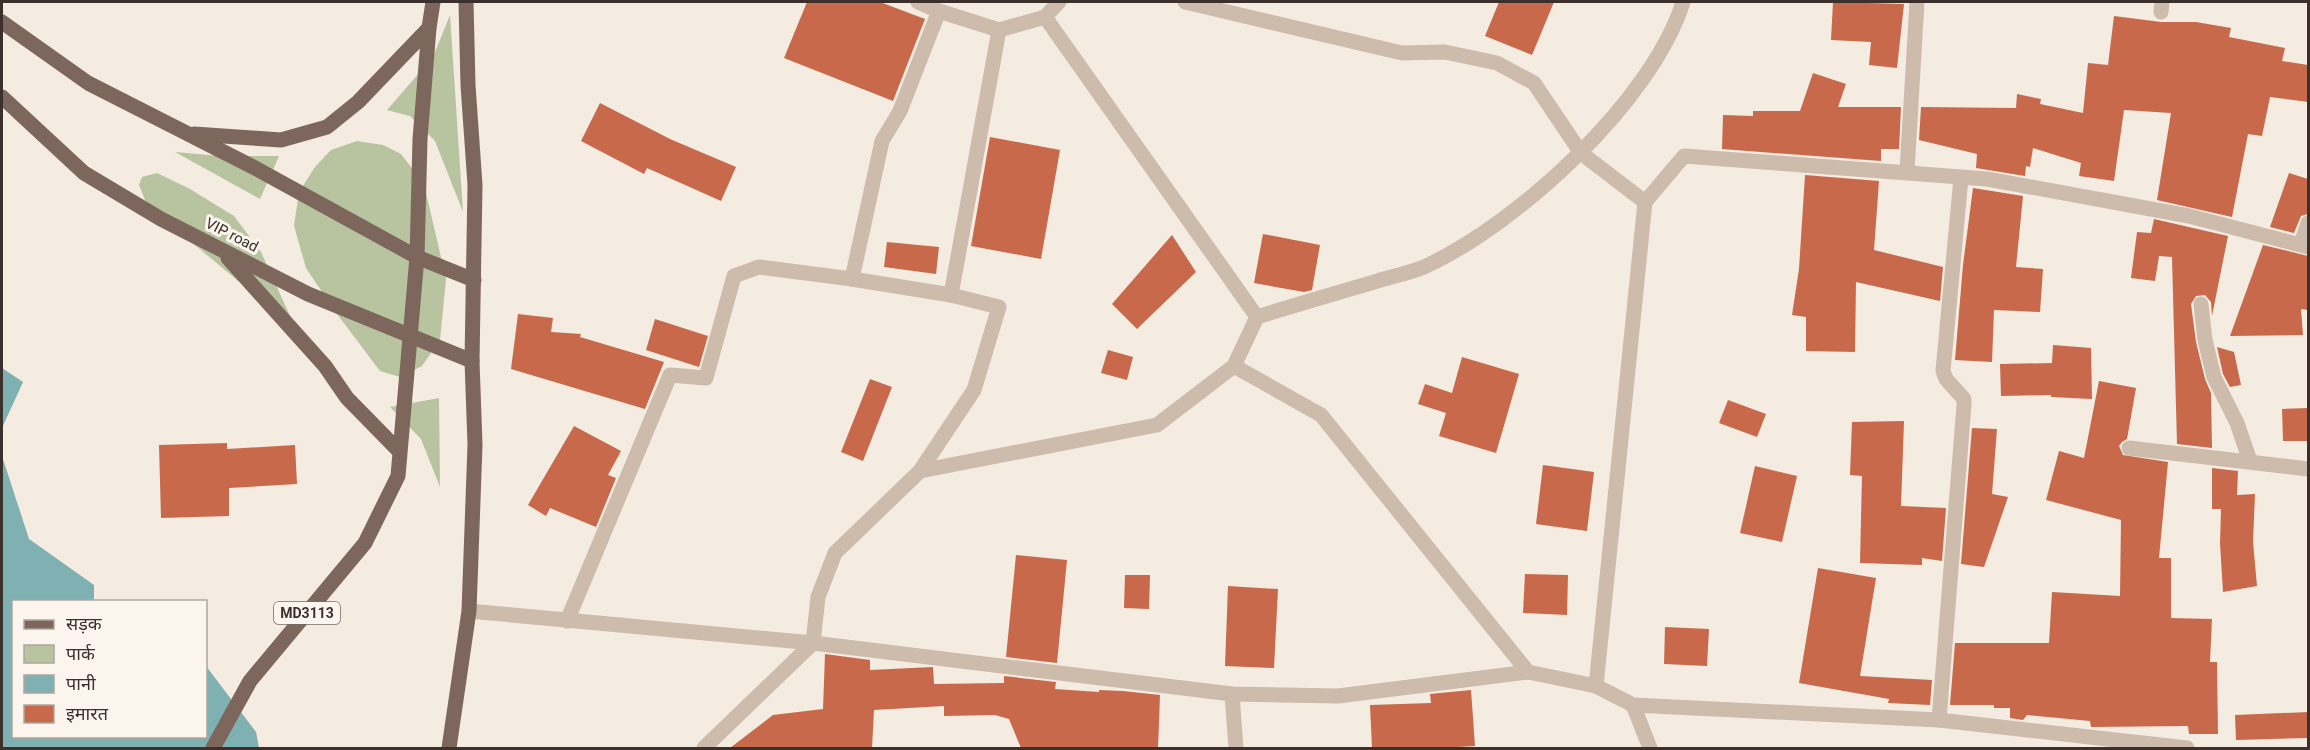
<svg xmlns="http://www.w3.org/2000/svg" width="2310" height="750" font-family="Roboto,'Noto Sans Devanagari',sans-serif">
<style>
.green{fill:#b8c4a0}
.water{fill:#7fb0b2}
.building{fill:#c8694b}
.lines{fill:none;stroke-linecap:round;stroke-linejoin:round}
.minor{stroke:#cdbbac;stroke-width:15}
.major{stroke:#7d675c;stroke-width:15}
.labels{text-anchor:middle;stroke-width:6;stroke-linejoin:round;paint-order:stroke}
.shield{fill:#fbf5ee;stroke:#756b66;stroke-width:1.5}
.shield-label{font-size:14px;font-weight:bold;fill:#3b302b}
.street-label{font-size:15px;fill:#3b302b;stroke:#fbf5ee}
</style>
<rect width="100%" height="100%" fill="#f4ebe1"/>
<g class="green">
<path d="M450,15L463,212L435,141L410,116L387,110L433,57Z"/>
<path d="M357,141L383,145L401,154L424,184L446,279L440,340L422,366L400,377L380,371L334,310L306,268L294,226L299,192L315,167L331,150Z"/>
<path d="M175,152L220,156H279L260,199Z"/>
<path d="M157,173L190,189L234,216L261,252L296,329L184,236L145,200L139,185L142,177Z"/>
<path d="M439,398L440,487L421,439L390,407Z"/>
</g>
<g class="water">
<path d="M2,368L23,382L2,428Z"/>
<path d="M2,456L29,539L94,585V601L14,602V736H206V666L256,732L259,748H2Z"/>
</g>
<g class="building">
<path d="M807,2H880L925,19L893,101L784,58Z"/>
<path d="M1499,2H1554L1532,55L1485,36Z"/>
<path d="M1833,2L1904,4L1897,68L1869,65L1871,42L1831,40Z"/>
<path d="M2114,16L2161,22H2196L2231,28L2229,37L2285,48L2282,61L2308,65V102L2270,97L2262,136L2248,134L2232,217L2157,200L2171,113L2124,110L2114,181L2079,176L2081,163L2033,148L2030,167L2026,166L2025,176L1976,168L1977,154L1919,140L1921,107L2016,108L2017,94L2041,99L2040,104L2083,113L2088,63L2108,65Z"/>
<path d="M1813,73L1846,84L1838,107H1901L1899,149H1881V161L1722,149L1723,115L1753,116V111H1800Z"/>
<path d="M600,103L670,139L736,167L721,201L647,168L644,174L581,141Z"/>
<path d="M990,137L1060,150L1041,259L971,246Z"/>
<path d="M2289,173L2308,179V214L2301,216L2294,233L2270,227Z"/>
<path d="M1805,175L1879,181L1874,250L1943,267L1940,301L1856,282L1855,352L1806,351V317L1792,315L1799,269Z"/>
<path d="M1973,188L2023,196L2016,267L2043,269L2040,312L1994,310L1992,362L1955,360L1963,265Z"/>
<path d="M2154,219L2228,236L2212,316L2211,302L2205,295L2196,296L2191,304L2196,342L2205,379L2211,393L2212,448L2177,444L2172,257L2159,256L2155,281L2131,278L2137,232L2151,233Z"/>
<path d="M1263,234L1320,245L1312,290L1304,292L1254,283Z"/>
<path d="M1172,235L1196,272L1137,329L1112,304Z"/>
<path d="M887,242L939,247L936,274L884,267Z"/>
<path d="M2263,245L2308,256V310L2301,309L2303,335L2230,336Z"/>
<path d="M518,314L553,318L551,332L581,334L580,337L664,362L645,409L511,369Z"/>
<path d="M655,319L708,336L699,367L646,350Z"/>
<path d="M2053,345L2091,348L2092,399L2051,397V395L2001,396L2000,364L2052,363Z"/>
<path d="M2217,347L2234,352L2241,385L2230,387L2223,374Z"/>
<path d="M1108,350L1133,357L1127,380L1101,373Z"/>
<path d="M1462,357L1519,374L1496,453L1439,436L1446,413L1418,404L1425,384L1452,393Z"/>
<path d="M870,379L892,387L863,461L841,452Z"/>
<path d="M2099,381L2136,388L2127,439L2122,442L2119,446L2123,455L2168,462L2159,558H2171V618L2212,619L2210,662H2217L2218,734H2189L2188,726L2091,727L2090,721L2027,715L2023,720L2010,718V708H1994V705H1950L1955,643H2049L2052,592L2120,596L2121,520L2046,500L2059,451L2084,458Z"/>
<path d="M1728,400L1766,414L1757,437L1719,423Z"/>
<path d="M2308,408V441H2283L2282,409Z"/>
<path d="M1904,421L1901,506L1946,508L1942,561L1922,558V565L1860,563L1862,476L1850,475L1852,422Z"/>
<path d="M574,426L621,451L608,475L616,478L596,527L550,508L546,516L528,505Z"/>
<path d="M1972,428L1997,429L1992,494L2008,497L1984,567L1961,564Z"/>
<path d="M227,443V449L295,445L297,484L229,488V516L161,518L159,445Z"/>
<path d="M1543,465L1594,472L1587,531L1536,524Z"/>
<path d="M1755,466L1797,476L1782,542L1740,533Z"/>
<path d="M2212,468L2238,471L2237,495L2255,494L2253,542L2257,586L2223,592L2220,543L2221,509H2212Z"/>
<path d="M1016,555L1067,560L1057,663L1006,657Z"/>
<path d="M1818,568L1876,578L1860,676L1932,680L1930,705L1888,703L1889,699L1799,683Z"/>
<path d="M1525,574L1568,575L1567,615L1523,613Z"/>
<path d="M1125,575H1150L1149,609L1124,608Z"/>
<path d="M1228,586L1278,589L1274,668L1225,666Z"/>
<path d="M1665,627L1709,629L1707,666L1664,664Z"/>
<path d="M825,654L870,660V670L933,667L934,684L1004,683V676L1056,682L1055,689L1099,692V690L1123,691L1160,695L1158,748H1021L1009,719L995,715L944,716V706L874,710L872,748H730L773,715L823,709Z"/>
<path d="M1471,690L1475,746L1440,748H1372L1370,705L1431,703L1430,694Z"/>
<path d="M2308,712V738L2236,740L2235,715Z"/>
</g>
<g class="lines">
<g class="minor">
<path d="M918,2L939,11L999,30L1045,17L1059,2"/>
<path d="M1185,2L1402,53L1445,52L1497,63L1534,83L1581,153L1645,202"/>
<path d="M2161,12L2162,2"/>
<path d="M1045,17L1257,317"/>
<path d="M1907,171L1917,2"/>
<path d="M2301,244L2308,223"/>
<path d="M852,279L882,141L900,111L939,11"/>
<path d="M951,295L999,30"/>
<path d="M2201,304L2205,340L2214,377L2237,423L2250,461"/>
<path d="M1234,366L1321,415L1528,672"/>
<path d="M2129,448L2308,469"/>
<path d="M920,471L1157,425L1234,366L1257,317C1295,305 1333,294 1371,283C1388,277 1407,274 1424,267C1518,224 1652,101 1683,2"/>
<path d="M469,611L813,643L1232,694L1338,696L1528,672L1596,686L1633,705L1939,720L2187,748"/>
<path d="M567,621L670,375L706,378L734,276L759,267L852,279L951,295L999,307L974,390L920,471L835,553L818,597L813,643L704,748"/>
<path d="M1596,686L1645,202L1684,156L1987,179L2189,216L2308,247"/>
<path d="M1232,694L1236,748"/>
<path d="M1633,705L1650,748"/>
<path d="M1939,720L1964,405V399L1946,379L1943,371L1961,178"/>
</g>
<g class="major">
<path d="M2,22L88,83L257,169L417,257L474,280"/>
<path d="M2,97L84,173L161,219L308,294L472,361"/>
<path d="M194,134L281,140L327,127L358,102L429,28"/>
<path d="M228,258L325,366L347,398L398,450"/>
<path d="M213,748L250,681L365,543L398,476L417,257L420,139L429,28L433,2"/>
<path d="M449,748L469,611L475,445L472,361L475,185L468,85L466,2"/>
</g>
</g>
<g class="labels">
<rect class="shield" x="274" y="602" width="66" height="22" rx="4.5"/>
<g class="shield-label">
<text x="307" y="618">MD3113</text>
</g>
<g class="street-label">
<text transform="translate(232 235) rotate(27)" y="5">VIP road</text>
</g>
</g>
<rect width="2310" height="750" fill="none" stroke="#3b302b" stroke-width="6"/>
<rect x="12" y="600" width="195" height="138" fill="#fbf5ee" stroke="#aea6a0" stroke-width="1.5"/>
<rect x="24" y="620" width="30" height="9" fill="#7d675c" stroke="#aea6a0" stroke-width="1.5"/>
<text x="66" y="630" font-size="18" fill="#3b302b">सड़क</text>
<rect x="24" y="645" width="30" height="18" fill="#b8c4a0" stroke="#aea6a0" stroke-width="1.5"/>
<text x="66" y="660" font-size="18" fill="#3b302b">पार्क</text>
<rect x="24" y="675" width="30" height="18" fill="#7fb0b2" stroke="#aea6a0" stroke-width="1.5"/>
<text x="66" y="690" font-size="18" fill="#3b302b">पानी</text>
<rect x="24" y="705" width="30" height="18" fill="#c8694b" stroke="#aea6a0" stroke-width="1.5"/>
<text x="66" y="720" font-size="18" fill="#3b302b">इमारत</text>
</svg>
